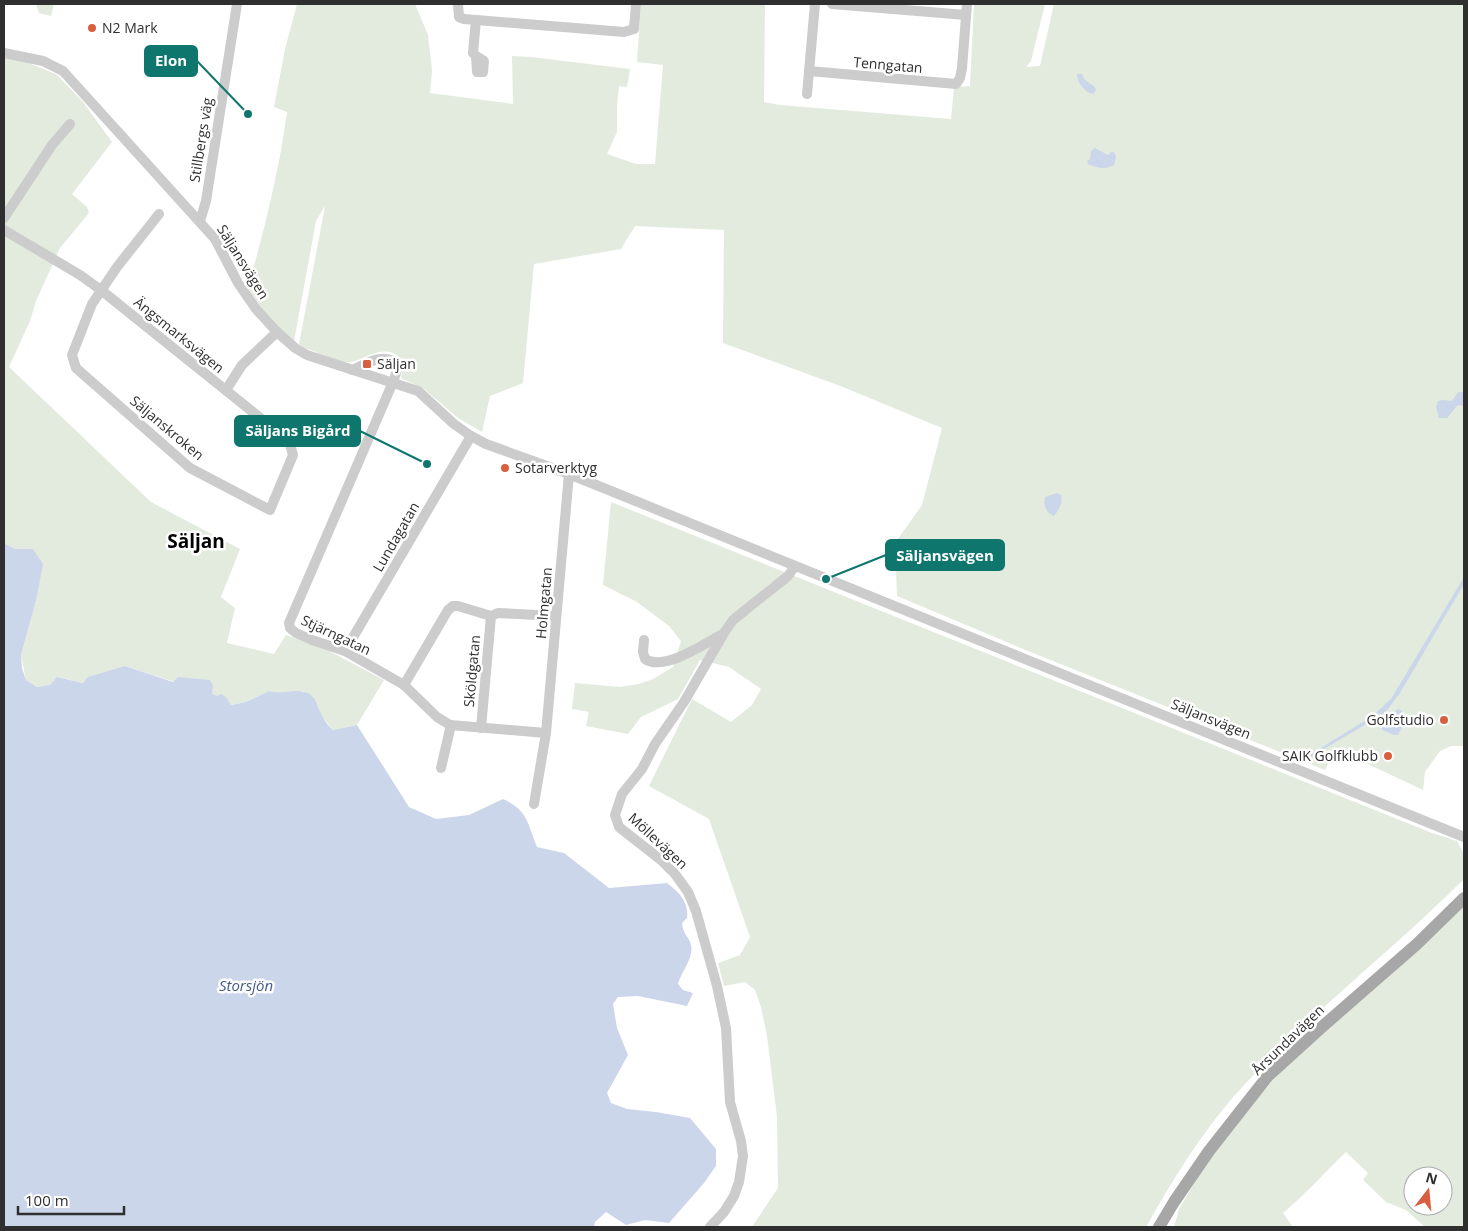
<svg xmlns="http://www.w3.org/2000/svg" width="1468" height="1231" font-family="'Open Sans',sans-serif">
<style>
.green{fill:#e2ebde;fill-rule:evenodd}
.water{fill:#ccd6ea}
.lines{fill:none;stroke-linecap:round;stroke-linejoin:round}
.minor{stroke:#ccc;stroke-width:10}
.major{stroke:#a7a7a7;stroke-width:12}
.poi-dot{fill:#d85f3f;stroke:#fff;stroke-width:2}
.labels{text-anchor:middle;stroke-width:5;stroke-linejoin:round;paint-order:stroke}
.poi-label{font-size:14px;fill:#2f2f2f;stroke:#fff;text-anchor:start}
.street-label{font-size:14px;fill:#2f2f2f;stroke:#fff}
.water-label{font-size:15px;font-style:italic;fill:#435b8c;stroke:#fff}
.district-label{font-size:19px;font-weight:bold;fill:#000;stroke:#fff}
.leader{fill:none;stroke:#0f766e;stroke-width:2}
.callout-dot{fill:#0f766e;stroke:#fff;stroke-width:2}
.callout{fill:#0f766e;stroke:#0f766e;stroke-width:2}
.callout-label{font-size:15px;text-anchor:middle;font-weight:bold;fill:#fff}
</style>
<rect width="100%" height="100%" fill="#fff"/>
<g class="green">
<path d="M36,4H54L51,16L39,13Z"/>
<path d="M297,4H415L428,35L432,70L430,93L513,104L512,56L531,57L630,69L627,87L619,86L617,107V132L607,154L636,164H655L663,65L637,62L641,4H765L764,102L780,105L951,119L954,87L970,86L974,4H1045L1031,61L1026,67L1040,66L1054,4H1464V746H1451L1440,751L1425,772L1423,790L1336,749L1325,770L1028,651L897,596L895,543L922,505L942,428L843,387L723,343L724,230L635,226L621,249L534,264L523,383L490,396L482,432L458,418L424,389L401,378C403,370 404,358 395,354C377,345 360,364 346,362C332,360 318,352 305,348L299,344L325,206L316,221L294,341L271,322L248,288C264,230 279,172 287,112L274,107L285,49Z"/>
<path d="M4,58L28,63L56,74L83,102L112,142L72,194L87,207L89,213L60,248L36,301L30,321L9,367L151,502L240,549L221,597L235,608L227,643L274,654L286,635L329,651L384,680L357,725L333,730L321,715L318,706L304,691L277,694L269,691L246,702L231,705L212,694L125,666L83,683L58,677L50,685L37,687L26,680L21,655L36,601L38,586L33,549H15L4,543Z"/>
<path d="M611,502L1432,833L1457,841L1464,854V879C1390,953 1305,1017 1235,1095C1200,1135 1172,1181 1146,1227H752L778,1188L777,1117L767,1036L761,1007L755,990L745,982L724,986L718,963L740,955L750,937L709,819L649,786L692,699L731,722L752,705L761,689L729,667L700,660L678,699L641,717L628,734L586,726L589,712L572,709L575,683L620,687L639,684L653,679L673,667L681,641L669,626L637,602L603,585Z"/>
<path d="M1464,903V1227H1425L1406,1210L1386,1202L1363,1180L1368,1173L1346,1152C1325,1172 1306,1194 1283,1213L1293,1227H1174L1179,1209L1214,1150L1274,1079ZM1413,1176H1443V1206H1413Z"/>
</g>
<g class="water">
<path d="M1077,74H1082C1084,83 1092,82 1096,89L1095,92L1093,94C1084,92 1077,82 1077,74Z"/>
<path d="M1095,148L1108,155L1111,152H1114L1116,157L1114,165C1105,170 1097,168 1088,164L1087,161L1090,159L1091,151Z"/>
<path d="M1458,392H1464V406L1458,405L1447,418H1439L1436,407L1438,401L1442,400L1452,401Z"/>
<path d="M1057,493L1061,495C1063,503 1059,510 1054,516C1046,513 1043,505 1045,497Z"/>
<path d="M4,543L15,549H33L43,564L36,601L21,655L22,668L26,680L37,687L50,685L57,677L83,683L88,677L125,666L173,682L178,677L210,680L213,685L212,694L217,696L221,694L226,697L231,705L246,702L269,691C282,695 294,689 305,692C317,695 317,708 323,717C325,722 329,726 333,730L357,725L409,807L436,819L469,815L503,799C528,811 527,822 537,847L564,853L609,888L667,883C679,892 689,902 687,918L682,923C683,935 689,936 691,945C694,958 681,972 678,984L683,990L693,993L687,1006L638,996L618,997L613,1004L617,1028L628,1055L607,1093L611,1103L627,1109L656,1112L690,1118L716,1149V1166L704,1183L669,1223L645,1220L626,1225L606,1212L595,1222L594,1227H4Z"/>
<path d="M1464,577V584L1400,693L1385,713L1305,760L1311,754L1371,717L1391,699Z"/>
<path d="M1398,709L1402,711L1403,725L1398,735H1394L1382,730L1381,726Z"/>
</g>
<g class="lines">
<g class="minor">
<path d="M458,4L459,17L464,19L624,32L634,29L636,4"/>
<path d="M832,4L966,15"/>
<path d="M476,20L473,53L476,56L477,72H483L484,61L476,56"/>
<path d="M4,53L43,61L63,71L215,239L238,283L256,309L277,332L295,348L307,355L418,391L454,424L471,436L486,444L569,474L1464,837"/>
<path d="M809,71L956,84L960,78L962,68L967,4"/>
<path d="M807,94L815,4"/>
<path d="M4,218L52,145L70,124"/>
<path d="M200,221L206,201L237,4"/>
<path d="M4,230L80,275L101,290L289,441L293,455L270,510L190,468L76,368L72,355L92,304L117,267L159,214"/>
<path d="M352,370C364,365 380,354 393,361L397,370L393,382L289,623L290,628L296,633L312,640L345,651L404,685L437,717L450,725L546,733L534,804"/>
<path d="M226,390L242,365L277,332"/>
<path d="M644,640L643,652L645,659C664,672 705,643 723,634"/>
<path d="M345,651L471,436"/>
<path d="M404,685L448,610L453,606H458L491,616L498,613L556,616"/>
<path d="M481,728L491,616"/>
<path d="M546,733L569,474"/>
<path d="M441,768L451,725"/>
<path d="M710,1227L724,1212L734,1196L739,1182L743,1156L741,1141L730,1102L726,1028L717,986L696,911L688,892L675,874L661,860L619,827L615,815L622,794L642,769L655,744L684,702L724,633L733,620L788,576L795,566"/>
</g>
<path class="major" d="M1159,1227L1174,1202L1209,1151L1268,1076L1323,1026L1417,944L1464,898"/>
</g>
<g class="poi-dot">
<circle cx="92" cy="28" r="5"/>
<rect x="362" y="359" width="10" height="10" rx="2.5"/>
<circle cx="505" cy="468" r="5"/>
<circle cx="1444" cy="720" r="5"/>
<circle cx="1388" cy="756" r="5"/>
</g>
<g class="labels">
<g class="poi-label">
<text x="102" y="33">N2 Mark</text>
<text x="377" y="369">Säljan</text>
<text x="515" y="473">Sotarverktyg</text>
<text x="1434" y="725" text-anchor="end">Golfstudio</text>
<text x="1378" y="761" text-anchor="end">SAIK Golfklubb</text>
</g>
<g class="street-label">
<text transform="translate(888 65) rotate(5)" y="5">Tenngatan</text>
<text transform="translate(201 140) rotate(-81)" y="5">Stillbergs väg</text>
<text transform="translate(243 262) rotate(58)" y="5">Säljansvägen</text>
<text transform="translate(179 335) rotate(39)" y="5">Ängsmarksvägen</text>
<text transform="translate(167 428) rotate(40)" y="5">Säljanskroken</text>
<text transform="translate(396 537) rotate(-60)" y="5">Lundagatan</text>
<text transform="translate(544 603) rotate(-85)" y="5">Holmgatan</text>
<text transform="translate(336 635) rotate(25)" y="5">Stjärngatan</text>
<text transform="translate(472 671) rotate(-85)" y="5">Sköldgatan</text>
<text transform="translate(1211 719) rotate(22)" y="5">Säljansvägen</text>
<text transform="translate(658 841) rotate(43)" y="5">Möllevägen</text>
<text transform="translate(1288 1040) rotate(-44)" y="5">Årsundavägen</text>
</g>
<g class="water-label">
<text x="246" y="991">Storsjön</text>
</g>
<g class="district-label">
<text x="196" y="548">Säljan</text>
</g>
</g>
<path class="leader" d="M248 114L197 61M427 464L360 431M826 579L886 555"/>
<g class="callout-dot">
<circle cx="248" cy="114" r="5"/>
<circle cx="427" cy="464" r="5"/>
<circle cx="826" cy="579" r="5"/>
</g>
<g class="callout">
<rect x="145" y="46" width="52" height="30" rx="5"/>
<rect x="235" y="416" width="125" height="30" rx="5"/>
<rect x="886" y="540" width="118" height="30" rx="5"/>
</g>
<g class="callout-label">
<text x="171" y="66">Elon</text>
<text x="298" y="436">Säljans Bigård</text>
<text x="945" y="561">Säljansvägen</text>
</g>
<rect width="1468" height="1231" fill="none" stroke="#2f2f2f" stroke-width="10"/>
<g transform="translate(1428 1191) rotate(16)"><circle r="24" fill="#ffffff" stroke="#acacac"/>
<path d="M0-4L9 19L0 12L-9 19Z" fill="#d85f3f"/>
<text y="-8" font-size="14" font-weight="bold" text-anchor="middle" fill="#2f2f2f">N</text>
</g>
<path d="M18 1206v8h106v-8" fill="none" stroke="#2f2f2f" stroke-width="2.5"/>
<text x="25" y="1206" font-size="15" fill="#2f2f2f" stroke="#ffffff" stroke-width="4" paint-order="stroke">100 m</text>
</svg>
